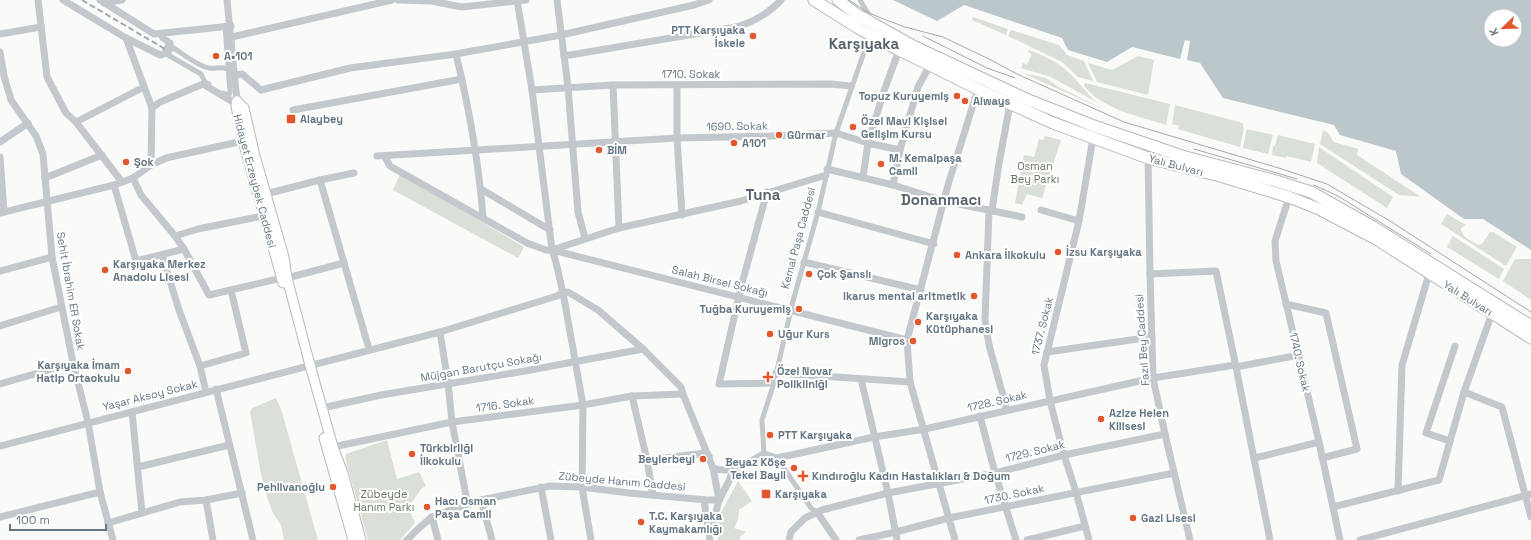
<svg xmlns="http://www.w3.org/2000/svg" width="1531" height="540" font-family="'Space Grotesk',sans-serif">
<style>
.green{fill:#dadfd7}
.water{fill:#bbc7cb;fill-rule:evenodd}
.lines{fill:none;stroke-linecap:round;stroke-linejoin:round}
.secondary-casing{stroke:#b3babf;stroke-width:11}
.primary-casing{stroke:#b5babe;stroke-width:13}
.pedestrian{stroke:#c3c8cc;stroke-width:5}
.minor{stroke:#c3c8cc;stroke-width:7}
.secondary{stroke:#fff;stroke-width:9}
.primary{stroke:#fff;stroke-width:11}
.tram{stroke:#a2aab0;stroke-width:1}
.rail{stroke:#a2aab0;stroke-width:2;stroke-dasharray:6 3;stroke-linecap:butt}
.poi-dot{fill:#e4572e;stroke:#fff;stroke-width:1.5}
.labels{text-anchor:middle;stroke-width:4;stroke-linejoin:round;paint-order:stroke}
.poi-label{font-size:11px;font-weight:bold;fill:#657683;stroke:#fff;text-anchor:start}
.street-label{font-size:11px;fill:#657683;stroke:#fff}
.park-label{font-size:11px;fill:#687a64;stroke:#fff}
.district-label{font-size:15px;font-weight:bold;fill:#57646e;stroke:#fff}
</style>
<rect width="100%" height="100%" fill="#fafaf8"/>
<g class="green">
<path d="M973,17L1008,29L1006,35L972,20Z"/>
<path d="M1011,30L1059,45L1067,55L1084,61L1093,81L1078,77L1062,62L1008,36Z"/>
<path d="M1029,50C1042,55 1057,61 1067,71C1079,81 1085,93 1098,103L1051,77L1021,68L1023,63L1027,65L1032,54L1028,52Z"/>
<path d="M1138,56L1154,60L1148,95L1097,82L1088,63L1112,70Z"/>
<path d="M1022,73L1046,78L1059,87L1103,109Z"/>
<path d="M1085,83L1170,104L1166,125C1138,116 1104,110 1084,86Z"/>
<path d="M1175,105L1243,123V127L1244,128L1240,147L1178,129L1179,126L1172,124Z"/>
<path d="M1247,129L1273,135L1268,154L1243,148Z"/>
<path d="M1323,130L1328,133L1334,142L1358,149L1357,155L1421,197L1399,195L1320,144Z"/>
<path d="M1278,135L1315,144L1311,162L1287,156L1286,158L1272,155L1273,146H1275Z"/>
<path d="M1045,136L1061,140L1042,198L1027,194L1022,205L1015,203L1024,155L1034,157L1039,139L1043,140Z"/>
<path d="M1319,147L1393,197L1387,208L1317,163Z"/>
<path d="M400,174L524,247L518,258L393,190Z"/>
<path d="M1447,214L1466,225L1461,228V230L1465,237L1478,245L1482,244L1490,232H1493L1517,247L1506,266L1441,224Z"/>
<path d="M1453,236L1504,269L1499,279L1447,247Z"/>
<path d="M1515,259H1531V300L1503,281Z"/>
<path d="M276,398L281,409L318,540H284L281,525L273,513L268,500L261,474L250,412L252,408Z"/>
<path d="M387,440L397,479L419,472L426,486L421,489L408,508L415,523L400,540H368L345,458L346,454Z"/>
<path d="M738,481L752,501L739,510L738,520L734,528L746,532L741,536L739,540H718V523L720,515Z"/>
</g>
<path class="water" d="M893,0H1531V250L1483,219H1464L1401,174L1396,151L1340,135L1334,125L1223,98L1200,63L1187,60L1190,41L1185,40L1180,59L1132,47L1107,62L1068,50L1062,38L964,5L937,21ZM1491,16H1515V40H1491Z"/>
<g class="lines">
<defs>
<g id="secondary">
<path d="M237,101L244,108L255,156L284,257L287,278L310,365L333,447L343,473L361,540"/>
<path d="M237,101L236,106L243,141L283,283"/>
<path d="M324,438L353,540"/>
</g>
<g id="primary">
<path d="M814,0L860,29L899,50L930,65L978,89L1053,123L1148,158L1220,176L1289,197L1319,209L1378,240L1531,338"/>
<path d="M838,0L856,14L879,27L915,47L1026,99L1094,126L1182,156L1276,181L1311,192L1373,227L1531,326"/>
</g>
</defs>
<use href="#secondary" class="secondary-casing"/>
<use href="#primary" class="primary-casing"/>
<g class="pedestrian">
<path d="M860,0L872,20"/>
<path d="M209,84L205,82L201,74L168,55L172,47C182,53 199,67 209,68C217,69 218,66 228,69"/>
<path d="M222,93L229,95L230,92L225,26"/>
<path d="M764,454L762,420L774,383L793,301L818,212L836,133L863,55L873,35"/>
<path d="M777,458L811,508L817,512"/>
</g>
<g class="minor">
<path d="M38,0L47,77L66,113L76,122L122,182"/>
<path d="M63,0L126,38L160,55L164,54L170,43L163,38L161,34"/>
<path d="M100,0L154,34L231,26"/>
<path d="M398,0L431,1L462,7L526,0"/>
<path d="M517,0L532,90L552,250C558,266 560,282 564,298L583,405L582,487L591,540"/>
<path d="M557,0L568,87L578,212L585,238"/>
<path d="M104,3L122,0"/>
<path d="M0,34L41,27"/>
<path d="M232,37L392,0"/>
<path d="M126,38L152,108L151,165"/>
<path d="M0,52L4,76L11,100L36,136L43,154L52,257L73,363L88,422L100,492L113,540"/>
<path d="M456,54C469,108 479,163 483,218"/>
<path d="M564,56L736,27C754,22 768,14 781,0"/>
<path d="M235,75L242,74L261,90L350,68L456,54L561,35L694,5L709,0"/>
<path d="M613,85L619,228"/>
<path d="M677,85V138L682,215"/>
<path d="M532,90L613,85L830,84L851,86"/>
<path d="M152,108L160,102L203,84L233,102L237,101L227,0"/>
<path d="M293,110L462,79"/>
<path d="M76,122L144,87"/>
<path d="M0,142L28,123"/>
<path d="M377,156L677,138L772,136L836,133L868,143L900,150"/>
<path d="M0,157L4,212"/>
<path d="M385,157L390,166L527,243L546,250H552L907,340"/>
<path d="M1148,158L1150,274L1153,378L1165,434L1190,540"/>
<path d="M827,169L893,185L944,201L1022,217"/>
<path d="M863,177L868,143L884,91L899,50"/>
<path d="M45,178L102,155"/>
<path d="M133,178L141,195L175,236L198,229L263,216"/>
<path d="M320,180L354,173"/>
<path d="M114,185L136,261L184,249L209,295L282,278"/>
<path d="M893,185L900,150L918,87L930,65"/>
<path d="M481,189L550,230"/>
<path d="M767,192L741,287L719,384L774,383"/>
<path d="M266,194L320,180L369,349"/>
<path d="M1289,197L1275,241L1276,261L1319,442L1340,540"/>
<path d="M989,210L985,320L989,345L1007,410"/>
<path d="M992,210L999,163L1010,104"/>
<path d="M1041,210L1079,221"/>
<path d="M818,212L934,244"/>
<path d="M0,213L114,185L133,178L151,165L166,158L243,141"/>
<path d="M175,236L184,249"/>
<path d="M552,250L619,228L741,201L826,175"/>
<path d="M162,255L179,310L200,366L206,392"/>
<path d="M804,262L921,290"/>
<path d="M0,271L52,257"/>
<path d="M1150,274L1216,271L1236,367L1270,540"/>
<path d="M287,278L344,263"/>
<path d="M563,293L568,292L598,310L643,349L681,387L683,394L713,468L719,500"/>
<path d="M1286,304L1326,313L1357,449L1322,458"/>
<path d="M0,326L61,307"/>
<path d="M440,332L448,383L452,422L467,501L470,504"/>
<path d="M1047,352L1152,337"/>
<path d="M200,366L246,353L231,290"/>
<path d="M1236,367L1299,355"/>
<path d="M776,373L910,382"/>
<path d="M861,379L888,493L897,540"/>
<path d="M0,384L73,363"/>
<path d="M216,389L253,540"/>
<path d="M1464,392L1502,407L1531,517"/>
<path d="M632,396L647,460L653,495"/>
<path d="M322,408L381,395L525,371L643,349"/>
<path d="M132,412L142,513"/>
<path d="M980,416L995,473L1016,540"/>
<path d="M1450,441L1426,433L1455,346"/>
<path d="M0,446L440,332L557,296L563,293"/>
<path d="M333,447L452,422L583,405L632,396L683,394"/>
<path d="M1255,458L1319,442"/>
<path d="M647,460L706,453L709,456"/>
<path d="M138,467L229,445"/>
<path d="M713,468C734,475 746,463 764,454L777,458L874,437L925,429L1153,378L1235,365"/>
<path d="M541,487L551,540"/>
<path d="M1398,491L1402,365L1429,274"/>
<path d="M206,500L213,540"/>
<path d="M481,500L492,540"/>
<path d="M704,500L710,540"/>
<path d="M1333,507L1439,480L1464,392L1492,313"/>
<path d="M817,512L836,540"/>
<path d="M0,517L100,492"/>
<path d="M432,517L438,540"/>
<path d="M108,523L180,502L206,500L242,493"/>
<path d="M712,527L719,500L729,481L733,470"/>
<path d="M407,540L419,528L432,517L453,509L481,500L550,486L582,487L629,493L707,500H719"/>
<path d="M789,540L791,532L805,518L822,510L888,493L995,473L1064,455L1165,434"/>
<path d="M859,540L896,532L949,518L1174,473"/>
<path d="M955,540L910,382L907,340L948,185L978,89"/>
<path d="M1027,540L1085,526"/>
<path d="M1089,540L1076,492L1064,455L1050,401L1044,365L1079,221L1093,138"/>
<path d="M1360,540L1531,494"/>
</g>
<use href="#secondary" class="secondary"/>
<use href="#primary" class="primary"/>
<g class="tram">
<path d="M849,0L867,12L881,18L905,27L943,37L991,60L1017,74L1124,122L1282,169L1327,184L1390,221L1531,312"/>
<path d="M923,36L987,68L1015,78"/>
<path d="M1194,149L1297,179"/>
<path d="M1314,185L1338,196L1431,254"/>
</g>
<path class="rail" d="M82,0L165,49"/>
</g>
<g class="poi-dot">
<circle cx="753" cy="36" r="4"/>
<circle cx="216" cy="56" r="4"/>
<circle cx="957" cy="96" r="4"/>
<circle cx="965" cy="101" r="4"/>
<rect x="286" y="114" width="10" height="10" rx="2"/>
<circle cx="853" cy="127" r="4"/>
<circle cx="779" cy="135" r="4"/>
<circle cx="734" cy="143" r="4"/>
<circle cx="599" cy="150" r="4"/>
<circle cx="126" cy="162" r="4"/>
<circle cx="881" cy="164" r="4"/>
<circle cx="1058" cy="252" r="4"/>
<circle cx="957" cy="255" r="4"/>
<circle cx="105" cy="270" r="4"/>
<circle cx="809" cy="274" r="4"/>
<circle cx="974" cy="296" r="4"/>
<circle cx="799" cy="309" r="4"/>
<circle cx="918" cy="322" r="4"/>
<circle cx="770" cy="334" r="4"/>
<circle cx="913" cy="341" r="4"/>
<circle cx="128" cy="371" r="4"/>
<path d="M766 371h4v4h4v4h-4v4h-4v-4h-4v-4h4z"/>
<circle cx="1101" cy="419" r="4"/>
<circle cx="770" cy="435" r="4"/>
<circle cx="412" cy="454" r="4"/>
<circle cx="703" cy="459" r="4"/>
<circle cx="794" cy="468" r="4"/>
<path d="M801 470h4v4h4v4h-4v4h-4v-4h-4v-4h4z"/>
<circle cx="333" cy="487" r="4"/>
<rect x="761" y="489" width="10" height="10" rx="2"/>
<circle cx="427" cy="507" r="4"/>
<circle cx="1133" cy="518" r="4"/>
<circle cx="641" cy="522" r="4"/>
</g>
<g class="labels">
<g class="poi-label">
<text x="745" y="34" text-anchor="end">PTT Karşıyaka<tspan x="745" dy="13">İskele</tspan></text>
<text x="224" y="60">A•101</text>
<text x="949" y="100" text-anchor="end">Topuz Kuruyemiş</text>
<text x="973" y="105">Always</text>
<text x="300" y="123">Alaybey</text>
<text x="861" y="125">Özel Mavi Kişisel<tspan x="861" dy="13">Gelişim Kursu</tspan></text>
<text x="787" y="139">Gürmar</text>
<text x="742" y="147">A101</text>
<text x="607" y="154">BİM</text>
<text x="889" y="162">M. Kemalpaşa<tspan x="889" dy="13">Camii</tspan></text>
<text x="134" y="166">Şok</text>
<text x="1066" y="256">İzsu Karşıyaka</text>
<text x="965" y="259">Ankara İlkokulu</text>
<text x="113" y="268">Karşıyaka Merkez<tspan x="113" dy="13">Anadolu Lisesi</tspan></text>
<text x="817" y="278">Çok Şanslı</text>
<text x="966" y="300" text-anchor="end">ikarus mental aritmetik</text>
<text x="791" y="313" text-anchor="end">Tuğba Kuruyemiş</text>
<text x="926" y="320">Karşıyaka<tspan x="926" dy="13">Kütüphanesi</tspan></text>
<text x="778" y="338">Uğur Kurs</text>
<text x="905" y="345" text-anchor="end">Migros</text>
<text x="120" y="369" text-anchor="end">Karşıyaka İmam<tspan x="120" dy="13">Hatip Ortaokulu</tspan></text>
<text x="777" y="375">Özel Novar<tspan x="777" dy="13">Polikliniği</tspan></text>
<text x="1109" y="417">Azize Helen<tspan x="1109" dy="13">Kilisesi</tspan></text>
<text x="778" y="439">PTT Karşıyaka</text>
<text x="420" y="452">Türkbirliği<tspan x="420" dy="13">İlkokulu</tspan></text>
<text x="695" y="463" text-anchor="end">Beylerbeyi</text>
<text x="786" y="466" text-anchor="end">Beyaz Köşe<tspan x="786" dy="13">Tekel Bayii</tspan></text>
<text x="812" y="480">Kındıroğlu Kadın Hastalıkları &amp; Doğum</text>
<text x="325" y="491" text-anchor="end">Pehlivanoğlu</text>
<text x="775" y="498">Karşıyaka</text>
<text x="435" y="505">Hacı Osman<tspan x="435" dy="13">Paşa Camii</tspan></text>
<text x="649" y="520">T.C. Karşıyaka<tspan x="649" dy="13">Kaymakamlığı</tspan></text>
<text x="1141" y="522">Gazi Lisesi</text>
</g>
<g class="street-label">
<text x="691" y="78">1710. Sokak</text>
<text transform="translate(737 126) rotate(-1)" y="4">1690. Sokak</text>
<text transform="translate(1176 165) rotate(15)" y="4">Yalı Bulvarı</text>
<text transform="translate(255 181) rotate(75)" y="4">Hidayet Erzeybek Caddesi</text>
<text transform="translate(798 238) rotate(-75)" y="4">Kemal Paşa Caddesi</text>
<text transform="translate(720 281) rotate(14)" y="4">Salah Birsel Sokağı</text>
<text transform="translate(71 291) rotate(80)" y="4">Sehit İbrahim ER Sokak</text>
<text transform="translate(1468 298) rotate(32)" y="4">Yalı Bulvarı</text>
<text transform="translate(1042 326) rotate(-76)" y="4">1737. Sokak</text>
<text transform="translate(1142 340) rotate(-94)" y="4">Fazıl Bey Caddesi</text>
<text transform="translate(1300 362) rotate(77)" y="4">1740. Sokak</text>
<text transform="translate(481 367) rotate(-10)" y="4">Müjgan Barutçu Sokağı</text>
<text transform="translate(150 395) rotate(-14)" y="4">Yaşar Aksoy Sokak</text>
<text transform="translate(997 401) rotate(-13)" y="4">1728. Sokak</text>
<text transform="translate(505 404) rotate(-8)" y="4">1716. Sokak</text>
<text transform="translate(1035 451) rotate(-14)" y="4">1729. Sokak</text>
<text transform="translate(622 481) rotate(5)" y="4">Zübeyde Hanım Caddesi</text>
<text transform="translate(1014 494) rotate(-12)" y="4">1730. Sokak</text>
</g>
<g class="park-label">
<text x="1035" y="170">Osman<tspan x="1035" dy="13">Bey Parkı</tspan></text>
<text x="384" y="498">Zübeyde<tspan x="384" dy="13">Hanım Parkı</tspan></text>
</g>
<g class="district-label">
<text x="864" y="49">Karşıyaka</text>
<text x="763" y="200">Tuna</text>
<text x="941" y="205">Donanmacı</text>
</g>
</g>
<g transform="translate(1503 28) rotate(247)"><circle r="19" fill="#ffffff" stroke="#c1c8cd"/>
<path d="M0-3L7 15L0 10L-7 15Z" fill="#e4572e"/>
<text y="-6" font-size="11" font-weight="bold" text-anchor="middle" fill="#657683">K</text>
</g>
<path d="M10 524v6h96v-6" fill="none" stroke="#657683" stroke-width="2"/>
<text x="16" y="524" font-size="12" fill="#657683" stroke="#ffffff" stroke-width="3" paint-order="stroke">100 m</text>
</svg>
